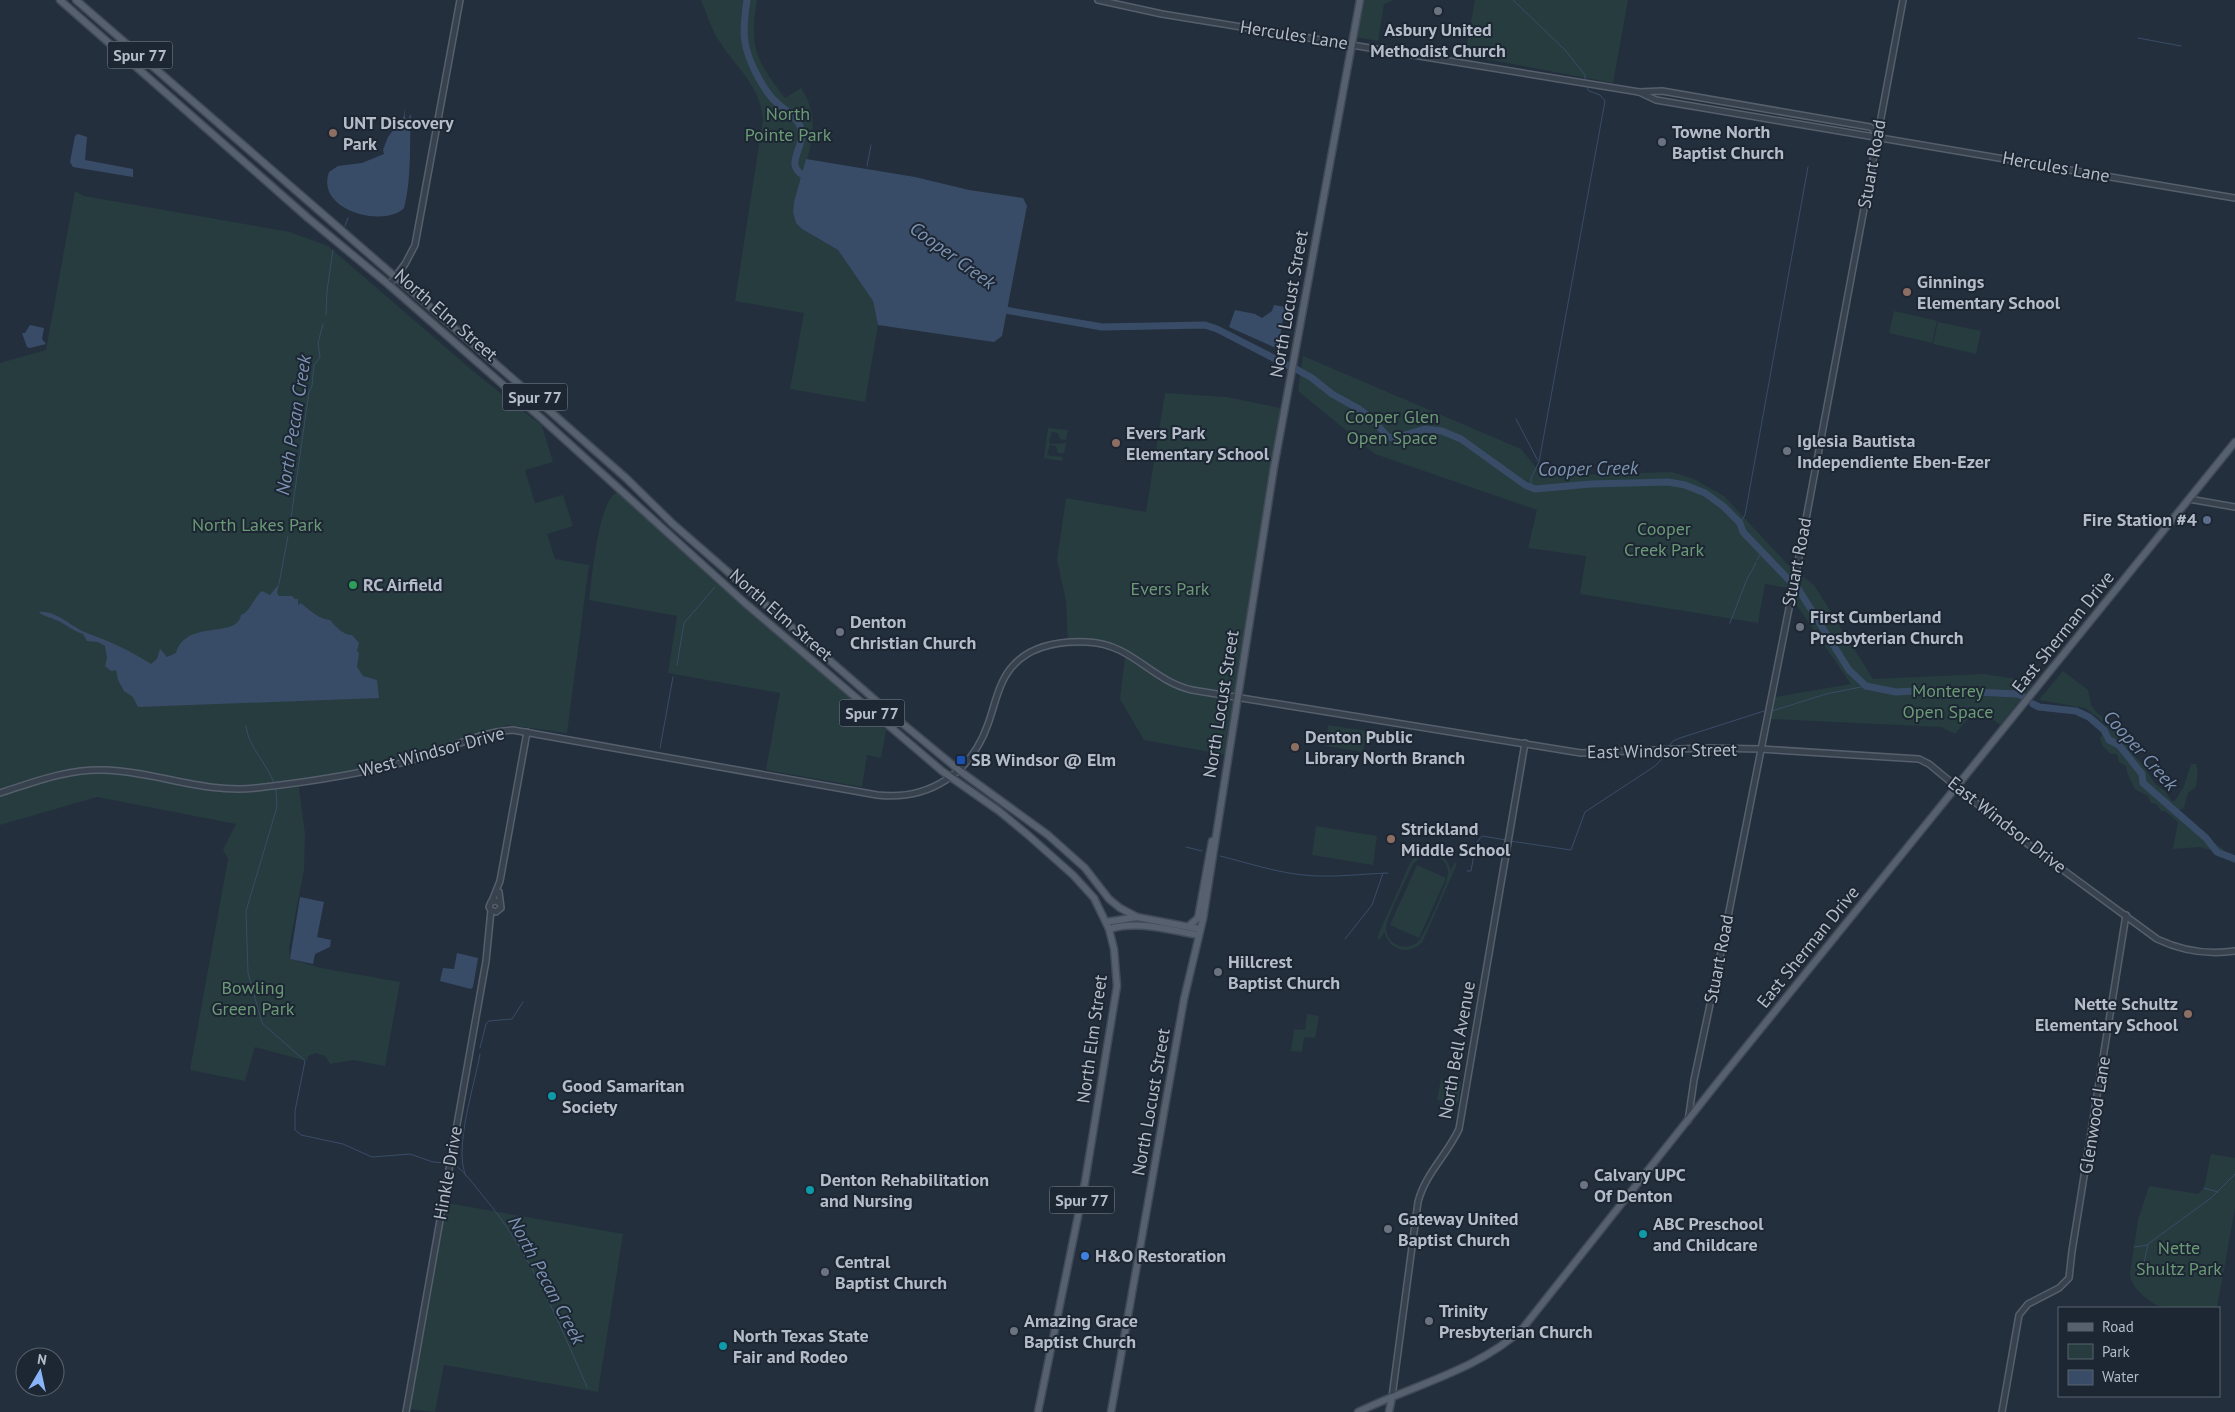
<svg xmlns="http://www.w3.org/2000/svg" width="2235" height="1412" font-family="'PT Sans',sans-serif">
<style>
.green{fill:#263c3f;fill-rule:evenodd}
.water{fill:#394c67}
.lines{fill:none;stroke-linecap:round;stroke-linejoin:round}
.stream{stroke:#394c67;stroke-width:1}
.river{stroke:#394c67;stroke-width:7}
.minor-casing{stroke:#565f6c;stroke-width:8}
.major-casing{stroke:#414a57;stroke-width:9}
.minor{stroke:#38414e;stroke-width:5}
.major{stroke:#56606e;stroke-width:6}
.worship-dot{fill:#6b7280;stroke:#1d2633;stroke-width:2}
.education-dot{fill:#8d6e63;stroke:#1d2633;stroke-width:2}
.service-dot{fill:#5c6f8a;stroke:#1d2633;stroke-width:2}
.leisure-dot{fill:#2e9e5b;stroke:#1d2633;stroke-width:2}
.transit-dot{fill:#1a4fb4;stroke:#1d2633;stroke-width:2}
.culture-dot{fill:#0f9aa8;stroke:#1d2633;stroke-width:2}
.shop-dot{fill:#3f7fe0;stroke:#1d2633;stroke-width:2}
.labels{text-anchor:middle;stroke-width:4;stroke-linejoin:round;paint-order:stroke}
.shield{fill:#1d2633;stroke:#878f9c;stroke-width:1}
.shield-label{font-size:16px;font-weight:bold;fill:#b4bcc9}
.poi-label{font-size:18px;font-weight:bold;fill:#b4bcc9;stroke:#1d2633;text-anchor:start}
.street-label{font-size:18px;fill:#b4bcc9;stroke:#1d2633}
.park-label{font-size:18px;fill:#6b9a76;stroke:#1d2633}
.water-label{font-size:19px;font-style:italic;fill:#7c92b1;stroke:#1d2633}
</style>
<rect width="100%" height="100%" fill="#242f3e"/>
<g class="green">
<path d="M701,0H757C749,50 756,59 785,98L801,88C829,129 799,169 793,212L802,229L838,250L873,301L878,325L865,402L790,389L804,313L735,301L763,119C759,81 733,66 716,36C710,25 706,12 701,0Z"/>
<path d="M1363,0H1394L1384,4L1378,41L1355,37Z"/>
<path d="M1475,0H1628L1613,83L1465,55Z"/>
<path d="M75,191L84,196L290,232L328,246L473,371L542,426L553,462L525,470L535,503L563,495L573,526L547,534L555,559L589,565L567,733L508,725L471,736L443,748L375,767L298,780L305,834L304,870L289,947L290,959L321,968L400,982L385,1066L353,1060L330,1064L325,1056L315,1053L308,1056L307,1061L255,1047L245,1081L190,1070L228,859L223,850L236,824L97,797L0,825V363L46,350Z"/>
<path d="M1894,311L1937,321L1932,343L1889,333Z"/>
<path d="M1938,322L1981,331L1976,354L1933,344Z"/>
<path d="M1303,356L1521,449L1543,476L1672,472L1694,479L1724,496L1790,567L1814,585L1873,679L1984,674L2030,681L2033,684L2000,725L1978,707L1955,734L1941,727L1771,719L1775,697L1851,684L1793,600L1789,588L1765,584L1758,623L1580,594L1586,556L1528,548L1537,510L1375,454L1298,391Z"/>
<path d="M1165,393L1226,397L1280,408L1281,411L1226,755L1144,740L1120,699L1125,656L1099,646L1068,647L1066,601L1057,560L1066,498L1146,512Z"/>
<path d="M1048,428L1068,430L1066,440L1060,439L1058,433L1052,432L1049,440L1050,444L1066,443L1064,453H1058L1056,446L1050,445L1047,454L1050,456L1063,457L1062,461L1044,458Z"/>
<path d="M618,492L685,553L886,730L881,758L867,755L862,787L766,770L780,693L668,673L677,616L589,600C592,580 598,498 618,492Z"/>
<path d="M2063,671L2088,690L2091,705L2097,713L2113,724L2112,726C2119,730 2126,729 2132,736L2131,743L2134,745L2130,751L2143,765L2155,784L2165,791L2172,801H2175L2184,786L2191,764H2196L2198,771L2196,787L2188,793L2184,808L2174,812L2205,841H2211L2223,849L2224,856L2220,858L2211,850L2200,847L2173,849L2178,822L2165,811H2161L2156,804L2151,803L2148,796L2136,790C2132,784 2126,773 2126,766L2119,762L2117,754H2111L2102,745L2100,738L2107,725L2085,708L2039,700Z"/>
<path d="M1328,725L1367,731L1363,752L1325,746Z"/>
<path d="M1316,826L1377,836L1373,865L1312,855Z"/>
<path d="M1428,851C1440,851 1447,858 1451,870L1455,862L1457,864L1422,943C1407,956 1390,950 1384,932L1380,939L1377,938L1410,863L1416,855ZM1430,854C1438,856 1447,861 1448,871C1450,879 1425,934 1419,941C1407,953 1386,945 1386,927C1387,917 1408,876 1413,864L1420,857Z"/>
<path d="M1417,865L1446,878L1419,938L1390,925Z"/>
<path d="M1307,1014L1319,1016L1315,1038L1304,1037L1302,1052L1291,1051L1294,1029L1305,1030Z"/>
<path d="M1441,1079L1461,1082L1458,1103L1437,1100Z"/>
<path d="M2211,1154L2235,1158V1208L2217,1308C2200,1308 2180,1311 2165,1308C2152,1306 2130,1287 2130,1274L2138,1220L2149,1186L2198,1194L2204,1188Z"/>
<path d="M447,1203L623,1234L598,1392L444,1365L435,1412L409,1409Z"/>
</g>
<g class="water">
<path d="M405,108V118L408,119L411,114C409,146 412,177 404,208C385,228 315,211 329,172L338,166L362,163L384,154L383,150L388,137L404,116Z"/>
<path d="M78,134L87,137L85,160L133,169V177L73,167L70,162L75,136Z"/>
<path d="M806,159L915,177L969,190L1023,198L1027,206L1002,336L994,342L878,325L873,301L838,250L802,229L796,223L793,212L794,202Z"/>
<path d="M1274,305L1285,307L1278,349L1229,327L1235,310L1255,314L1262,318L1272,311Z"/>
<path d="M30,325L44,328L42,339L46,344L30,348L27,347L22,333H25Z"/>
<path d="M279,584L277,593L279,596H292L295,599H298V605L301,603C308,609 320,620 330,620C336,627 343,635 352,635L359,643L357,651L359,653L357,667L363,676L377,680L379,698L138,707L133,697L124,691L118,680L116,670L111,671L105,666L107,658L105,646L98,642L87,641L83,634C73,631 67,625 58,621C51,617 44,617 39,612C57,610 72,628 87,633C111,642 131,651 151,664L157,659L160,649L167,657L176,653C187,618 236,640 241,615C251,611 254,597 262,591L270,595Z"/>
<path d="M300,897L324,902L317,937L331,940L330,947L315,954L313,964L290,959Z"/>
<path d="M457,953L478,958L473,987L471,989L440,981L443,968L454,969Z"/>
</g>
<g class="lines">
<g class="stream">
<path d="M1513,0L1565,50L1585,75V80"/>
<path d="M2138,38L2181,46"/>
<path d="M867,166L871,145"/>
<path d="M345,226L348,218"/>
<path d="M326,315L327,291L333,250"/>
<path d="M1516,419L1538,461"/>
<path d="M1531,488V478L1539,462L1605,101L1600,95L1589,91L1587,88"/>
<path d="M1740,523L1745,515L1808,167"/>
<path d="M289,532L309,392L312,386L314,365L320,357L318,343L323,324"/>
<path d="M1757,560L1762,552"/>
<path d="M279,584L288,536"/>
<path d="M1730,623L1747,579L1756,563"/>
<path d="M677,665L684,623L715,587"/>
<path d="M1772,711L1826,694L1866,686"/>
<path d="M246,726C248,747 267,763 274,783"/>
<path d="M1670,745L1673,741L1680,738L1764,711"/>
<path d="M660,748L673,677"/>
<path d="M276,789L277,807L246,911L248,973L262,1023L305,1061L295,1111V1130L301,1135L343,1144L372,1157L410,1154L433,1162L445,1163"/>
<path d="M1510,841L1571,850L1585,812L1655,766L1666,755"/>
<path d="M1186,847L1202,851"/>
<path d="M1220,856C1248,863 1275,872 1303,875C1332,878 1360,874 1388,873"/>
<path d="M1467,871H1471L1476,843L1482,836L1506,840"/>
<path d="M1345,939L1372,905L1383,873"/>
<path d="M480,1048L486,1024L489,1021L512,1019L523,1002"/>
<path d="M455,1165C466,1173 474,1185 483,1196C530,1251 558,1321 587,1387"/>
<path d="M466,1176C453,1149 475,1084 480,1054"/>
<path d="M2204,1188L2218,1192"/>
<path d="M2134,1247L2148,1245"/>
<path d="M2137,1269L2144,1263L2148,1244L2211,1198L2235,1174"/>
</g>
<g class="river">
<path d="M747,0C742,33 742,47 758,77C763,86 768,95 776,102C784,110 796,115 800,126C809,147 778,166 809,178"/>
<path d="M999,309L1102,327L1205,325L1217,329L1289,366"/>
<path d="M1296,369L1312,378L1332,394L1359,409L1371,418L1388,437L1394,438L1425,429L1442,431L1461,439L1525,485L1535,489L1591,484L1668,482L1685,485L1705,493L1723,506L1740,523L1743,532L1790,581"/>
<path d="M1797,587L1849,670L1866,686L1896,692L1934,690L2017,694L2022,696"/>
<path d="M2033,704L2039,707L2076,711L2089,717L2104,730L2109,740L2119,745L2142,774L2143,783L2206,838L2217,852L2235,859"/>
</g>
<defs>
<g id="minor">
<path d="M1098,0L1162,14L1639,92L1662,91L1870,127L1873,129L1876,136"/>
<path d="M1639,92L1656,100L2235,198"/>
<path d="M389,285L405,264L415,245L460,0"/>
<path d="M2189,499L2235,507"/>
<path d="M0,793C34,782 67,769 103,770C155,771 203,794 256,788C309,782 364,774 416,759C448,750 480,731 513,730L877,795C929,801 971,773 988,724C995,705 998,684 1011,668C1029,646 1060,641 1087,642C1133,644 1150,680 1192,690L1581,753L1705,748L1760,749L1919,759L1929,764L2010,831L2157,939C2182,951 2207,955 2235,951"/>
<path d="M499,892L501,908L496,912L491,910L489,907L491,902L496,901L499,903"/>
<path d="M492,901L500,881L527,732"/>
<path d="M1688,1121L1694,1080L1719,962L1795,578L1903,0"/>
<path d="M1392,1397L1418,1202C1425,1174 1447,1155 1459,1129L1525,743"/>
<path d="M406,1412L486,961L491,910"/>
<path d="M2002,1412L2019,1315L2028,1304L2059,1288L2069,1278L2072,1251L2126,915"/>
</g>
<g id="major">
<path d="M60,0L308,218L389,285L541,418L745,603L942,771L999,811L1028,835L1073,875L1094,898L1109,929L1114,949L1117,986L1085,1182L1038,1412"/>
<path d="M76,0L535,398L626,478L673,524L897,719L960,771L1048,835L1085,868L1109,899L1120,908L1137,917"/>
<path d="M1106,922L1137,917L1200,929"/>
<path d="M1190,925L1198,918L1212,841"/>
<path d="M1109,929C1138,920 1168,930 1198,935"/>
<path d="M1111,1412L1184,999L1203,919L1274,467L1360,0"/>
<path d="M1358,1412C1411,1386 1481,1369 1523,1328L1725,1073L2235,442"/>
<path d="M1389,1412L1392,1397"/>
</g>
</defs>
<use href="#minor" class="minor-casing"/>
<use href="#major" class="major-casing"/>
<use href="#minor" class="minor"/>
<use href="#major" class="major"/>
</g>
<g class="worship-dot">
<circle cx="1438" cy="11" r="5"/>
<circle cx="1662" cy="142" r="5"/>
<circle cx="1787" cy="451" r="5"/>
<circle cx="1800" cy="627" r="5"/>
<circle cx="840" cy="632" r="5"/>
<circle cx="1218" cy="972" r="5"/>
<circle cx="1584" cy="1185" r="5"/>
<circle cx="1388" cy="1229" r="5"/>
<circle cx="825" cy="1272" r="5"/>
<circle cx="1429" cy="1321" r="5"/>
<circle cx="1014" cy="1331" r="5"/>
</g>
<g class="education-dot">
<circle cx="333" cy="133" r="5"/>
<circle cx="1907" cy="292" r="5"/>
<circle cx="1116" cy="443" r="5"/>
<circle cx="1295" cy="747" r="5"/>
<circle cx="1391" cy="839" r="5"/>
<circle cx="2188" cy="1014" r="5"/>
</g>
<circle class="service-dot" cx="2207" cy="520" r="5"/>
<circle class="leisure-dot" cx="353" cy="585" r="5"/>
<rect class="transit-dot" x="956" y="755" width="10" height="10" rx="2.5"/>
<g class="culture-dot">
<circle cx="552" cy="1096" r="5"/>
<circle cx="810" cy="1190" r="5"/>
<circle cx="1643" cy="1234" r="5"/>
<circle cx="723" cy="1346" r="5"/>
</g>
<circle class="shop-dot" cx="1085" cy="1256" r="5"/>
<g class="labels">
<g class="shield">
<rect x="107.5" y="41.5" width="65" height="27" rx="4"/>
<rect x="502.5" y="383.5" width="65" height="27" rx="4"/>
<rect x="839.5" y="699.5" width="65" height="27" rx="4"/>
<rect x="1049.5" y="1186.5" width="65" height="27" rx="4"/>
</g>
<g class="shield-label">
<text x="140" y="61">Spur 77</text>
<text x="535" y="403">Spur 77</text>
<text x="872" y="719">Spur 77</text>
<text x="1082" y="1206">Spur 77</text>
</g>
<g class="poi-label">
<text x="1438" y="36" text-anchor="middle">Asbury United<tspan x="1438" dy="21">Methodist Church</tspan></text>
<text x="343" y="129">UNT Discovery<tspan x="343" dy="21">Park</tspan></text>
<text x="1672" y="138">Towne North<tspan x="1672" dy="21">Baptist Church</tspan></text>
<text x="1917" y="288">Ginnings<tspan x="1917" dy="21">Elementary School</tspan></text>
<text x="1126" y="439">Evers Park<tspan x="1126" dy="21">Elementary School</tspan></text>
<text x="1797" y="447">Iglesia Bautista<tspan x="1797" dy="21">Independiente Eben-Ezer</tspan></text>
<text x="2197" y="526" text-anchor="end">Fire Station #4</text>
<text x="363" y="591">RC Airfield</text>
<text x="1810" y="623">First Cumberland<tspan x="1810" dy="21">Presbyterian Church</tspan></text>
<text x="850" y="628">Denton<tspan x="850" dy="21">Christian Church</tspan></text>
<text x="1305" y="743">Denton Public<tspan x="1305" dy="21">Library North Branch</tspan></text>
<text x="971" y="766">SB Windsor @ Elm</text>
<text x="1401" y="835">Strickland<tspan x="1401" dy="21">Middle School</tspan></text>
<text x="1228" y="968">Hillcrest<tspan x="1228" dy="21">Baptist Church</tspan></text>
<text x="2178" y="1010" text-anchor="end">Nette Schultz<tspan x="2178" dy="21">Elementary School</tspan></text>
<text x="562" y="1092">Good Samaritan<tspan x="562" dy="21">Society</tspan></text>
<text x="1594" y="1181">Calvary UPC<tspan x="1594" dy="21">Of Denton</tspan></text>
<text x="820" y="1186">Denton Rehabilitation<tspan x="820" dy="21">and Nursing</tspan></text>
<text x="1398" y="1225">Gateway United<tspan x="1398" dy="21">Baptist Church</tspan></text>
<text x="1653" y="1230">ABC Preschool<tspan x="1653" dy="21">and Childcare</tspan></text>
<text x="1095" y="1262">H&amp;O Restoration</text>
<text x="835" y="1268">Central<tspan x="835" dy="21">Baptist Church</tspan></text>
<text x="1439" y="1317">Trinity<tspan x="1439" dy="21">Presbyterian Church</tspan></text>
<text x="1024" y="1327">Amazing Grace<tspan x="1024" dy="21">Baptist Church</tspan></text>
<text x="733" y="1342">North Texas State<tspan x="733" dy="21">Fair and Rodeo</tspan></text>
</g>
<g class="street-label">
<text transform="translate(1294 35) rotate(9)" y="6">Hercules Lane</text>
<text transform="translate(1872 164) rotate(-80)" y="6">Stuart Road</text>
<text transform="translate(2056 167) rotate(10)" y="6">Hercules Lane</text>
<text transform="translate(1289 304) rotate(-80)" y="6">North Locust Street</text>
<text transform="translate(446 315) rotate(41)" y="6">North Elm Street</text>
<text transform="translate(1797 562) rotate(-79)" y="6">Stuart Road</text>
<text transform="translate(781 615) rotate(41)" y="6">North Elm Street</text>
<text transform="translate(2063 632) rotate(-51)" y="6">East Sherman Drive</text>
<text transform="translate(1221 704) rotate(-81)" y="6">North Locust Street</text>
<text transform="translate(1662 751) rotate(-1)" y="6">East Windsor Street</text>
<text transform="translate(432 752) rotate(-15)" y="6">West Windsor Drive</text>
<text transform="translate(2007 825) rotate(38)" y="6">East Windsor Drive</text>
<text transform="translate(1808 947) rotate(-51)" y="6">East Sherman Drive</text>
<text transform="translate(1719 959) rotate(-79)" y="6">Stuart Road</text>
<text transform="translate(1092 1039) rotate(-82)" y="6">North Elm Street</text>
<text transform="translate(1457 1050) rotate(-80)" y="6">North Bell Avenue</text>
<text transform="translate(1151 1102) rotate(-80)" y="6">North Locust Street</text>
<text transform="translate(2095 1115) rotate(-81)" y="6">Glenwood Lane</text>
<text transform="translate(448 1173) rotate(-80)" y="6">Hinkle Drive</text>
</g>
<g class="park-label">
<text x="788" y="120">North<tspan x="788" dy="21">Pointe Park</tspan></text>
<text x="1392" y="423">Cooper Glen<tspan x="1392" dy="21">Open Space</tspan></text>
<text x="257" y="531">North Lakes Park</text>
<text x="1664" y="535">Cooper<tspan x="1664" dy="21">Creek Park</tspan></text>
<text x="1170" y="595">Evers Park</text>
<text x="1948" y="697">Monterey<tspan x="1948" dy="21">Open Space</tspan></text>
<text x="253" y="994">Bowling<tspan x="253" dy="21">Green Park</tspan></text>
<text x="2179" y="1254">Nette<tspan x="2179" dy="21">Shultz Park</tspan></text>
</g>
<g class="water-label">
<text transform="translate(953 255) rotate(36)" y="7">Cooper Creek</text>
<text transform="translate(293 425) rotate(-81)" y="7">North Pecan Creek</text>
<text transform="translate(1588 468) rotate(-1)" y="7">Cooper Creek</text>
<text transform="translate(2141 750) rotate(48)" y="7">Cooper Creek</text>
<text transform="translate(547 1280) rotate(62)" y="7">North Pecan Creek</text>
</g>
</g>
<rect x="2058" y="1307" width="162" height="90" fill="#1d2633" stroke="#59626f"/>
<rect x="2068" y="1323" width="25" height="8" fill="#56606e" stroke="#59626f"/>
<text x="2102" y="1332" font-size="15" fill="#b4bcc9">Road</text>
<rect x="2068" y="1344" width="25" height="15" fill="#263c3f" stroke="#59626f"/>
<text x="2102" y="1357" font-size="15" fill="#b4bcc9">Park</text>
<rect x="2068" y="1370" width="25" height="15" fill="#394c67" stroke="#59626f"/>
<text x="2102" y="1382" font-size="15" fill="#b4bcc9">Water</text>
<g transform="translate(40 1372) rotate(9)"><circle r="24" fill="#1d2633" stroke="#59626f"/>
<path d="M0-4L9 19L0 12L-9 19Z" fill="#8ab4f8"/>
<text y="-8" font-size="14" font-weight="bold" text-anchor="middle" fill="#b4bcc9">N</text>
</g>
</svg>
